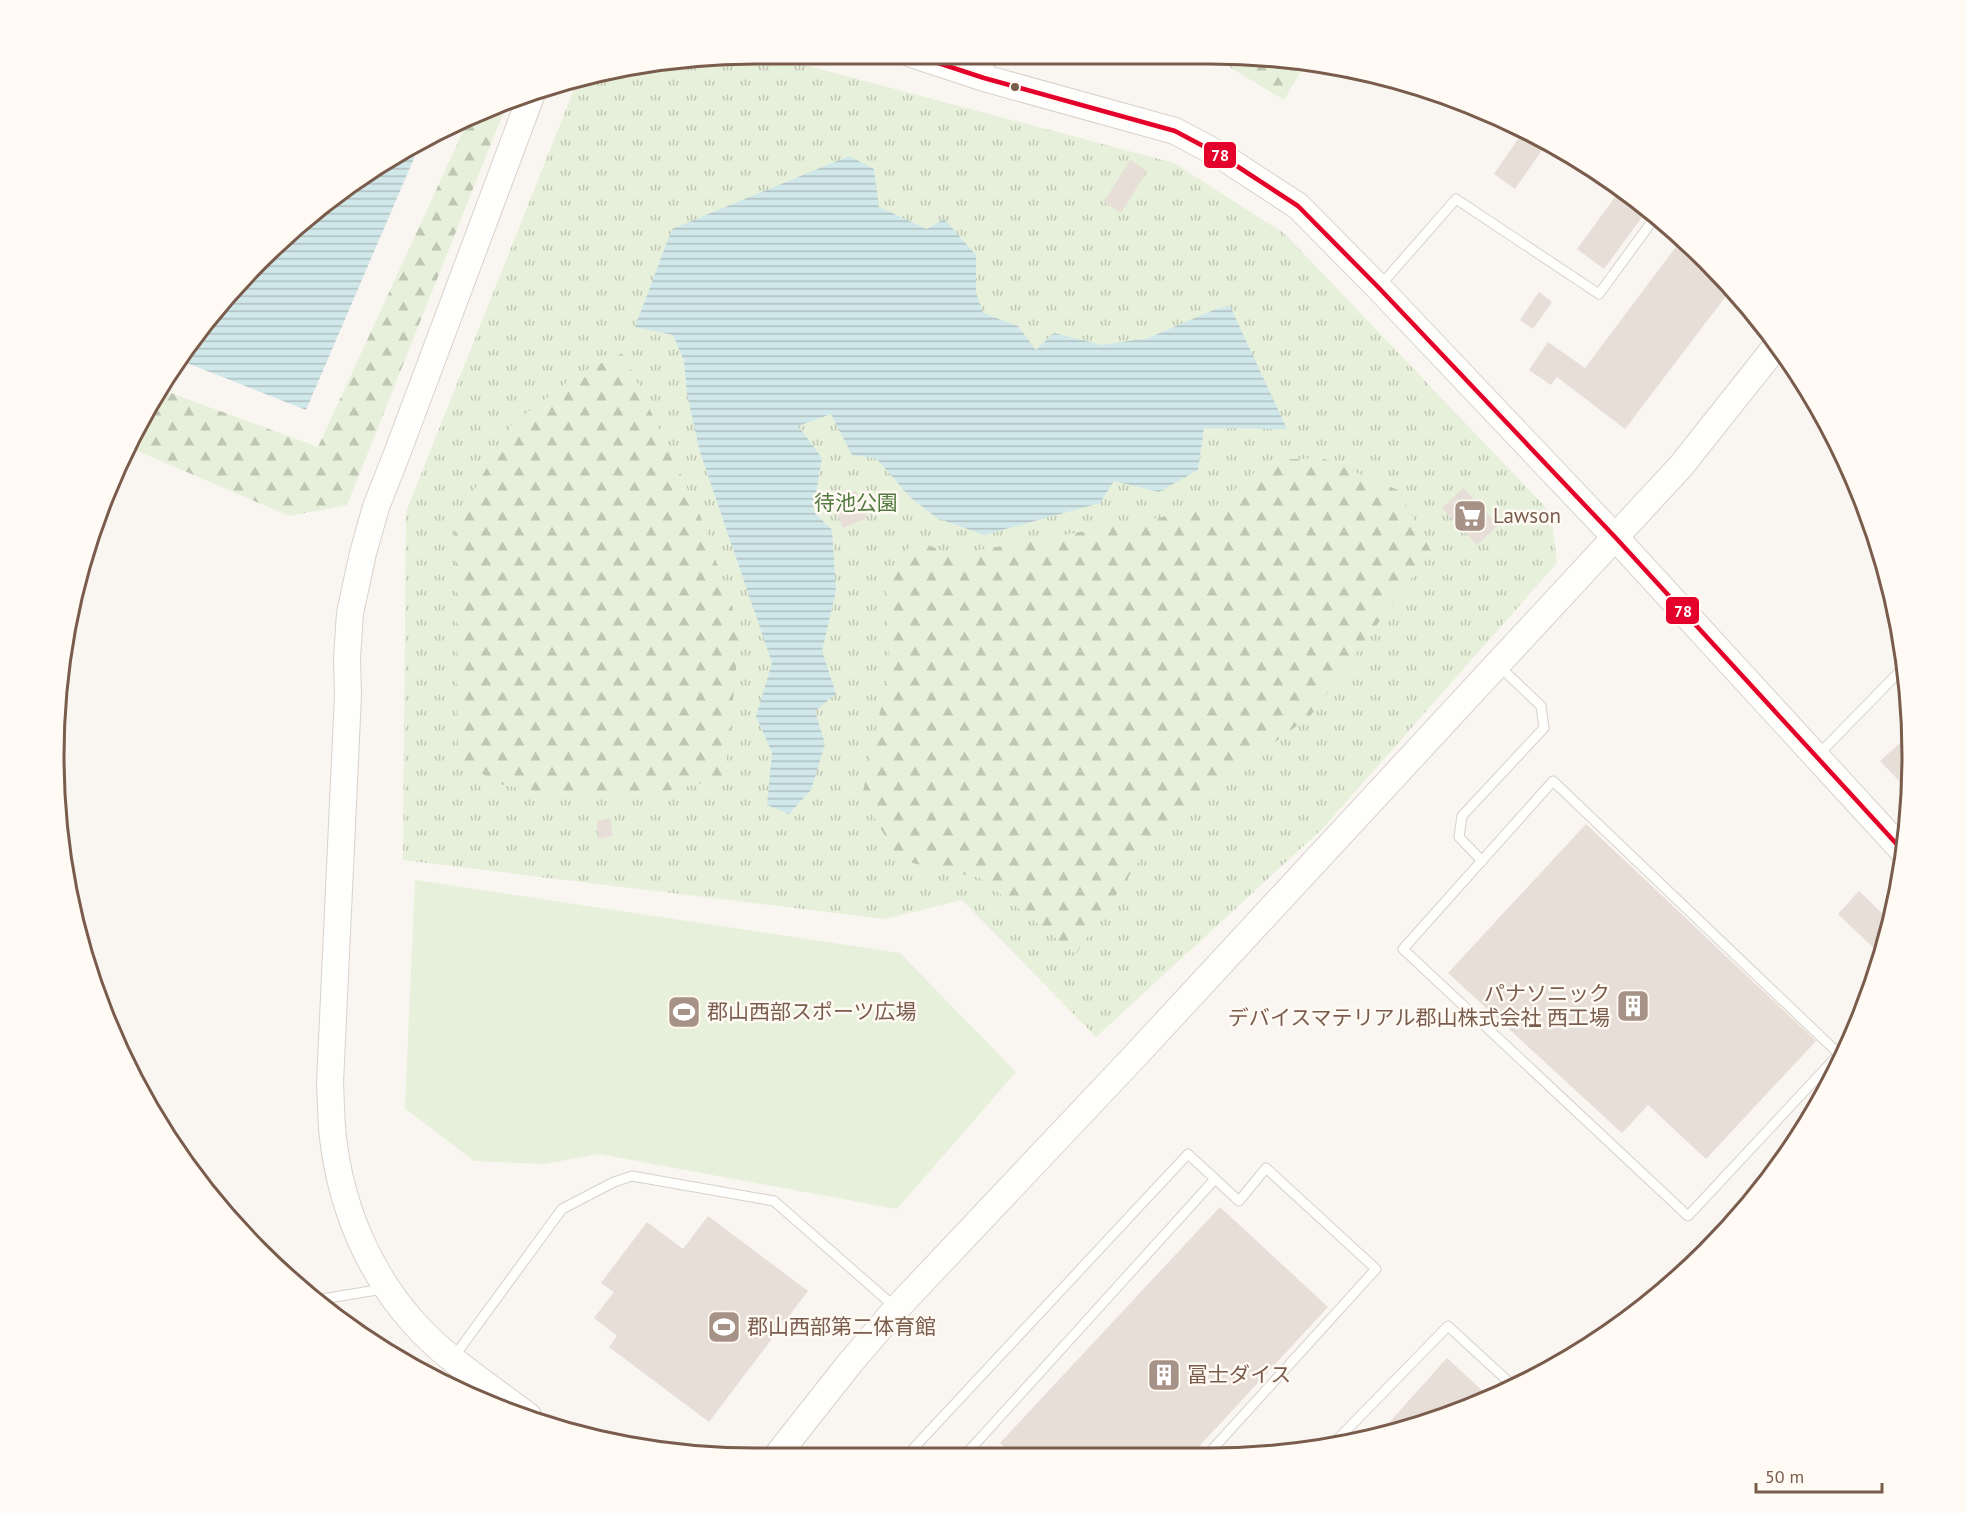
<svg xmlns="http://www.w3.org/2000/svg" width="1966" height="1513" font-family="'PT Sans','Noto Sans JP',sans-serif">
<style>
.grass{fill:url(#grass-tufts)}
.forest{fill:url(#forest-firs)}
.garden{fill:#e7f0db}
.water{fill:url(#water-rules)}
.building{fill:#e6ded7}
.lines{fill:none;stroke-linecap:round;stroke-linejoin:round}
.lane-casing{stroke:#d7d1cb;stroke-width:11}
.secondary-casing{stroke:#d9d2cb;stroke-width:28}
.lane{stroke:#fefefd;stroke-width:9}
.secondary{stroke:#fefefd;stroke-width:26}
.bus-1-casing{stroke:#fffaf3;stroke-width:9}
.bus-1{stroke:#e4002b;stroke-width:4.5}
.bus-dot{fill:#7a5c4d;stroke:#fffaf3;stroke-width:2}
.labels{text-anchor:middle;stroke-width:5;stroke-linejoin:round;paint-order:stroke}
.park-label{font-size:21px;fill:#537a41;stroke:#fffaf3}
.poi-label{font-size:21px;fill:#7a5c4d;stroke:#fffaf3;text-anchor:start}
.rim{fill:none;stroke:#7a5c4d;stroke-width:3}
.line-badge{stroke:#fffaf3;stroke-width:2}
.badge-label{font-size:16px;text-anchor:middle;font-weight:bold;fill:#fff}
</style>
<defs>
<pattern id="grass-tufts" width="24" height="20" patternUnits="userSpaceOnUse" patternTransform="scale(1.5)"><rect width="24" height="20" fill="#e7f0db"/><path d="M3 7l-1-3M5 7V3M7 7l1-3M15 17l-1-3M17 17v-4M19 17l1-3" fill="none" stroke="#c0c6b4"/></pattern>
<pattern id="forest-firs" width="22" height="20" patternUnits="userSpaceOnUse" patternTransform="scale(1.5)"><rect width="22" height="20" fill="#e7f0db"/><path d="M5 1l3.5 6h-7zM16 11l3.5 6h-7z" fill="#c0c6b4"/></pattern>
<pattern id="water-rules" width="6" height="5" patternUnits="userSpaceOnUse" patternTransform="scale(1.5)"><rect width="6" height="5" fill="#d0e8ea"/><path d="M0 2.5h6" fill="none" stroke="#aebfc0"/></pattern>
</defs>
<rect width="100%" height="100%" fill="#f9f5f0"/>
<path class="grass" d="M756,54H763L1174,163L1285,234L1551,513L1557,563L1323,828L1096,1037L962,900L884,919L403,860L406,512L579,77Z"/>
<g class="forest">
<path d="M1224,55H1255L1305,64L1284,100L1231,68Z"/>
<path d="M506,106L347,505L289,516L131,448L148,406L160,389L318,447L467,123Z"/>
<path d="M623,353L700,515L740,630L725,778L648,795L570,798L500,784L458,760L455,523L512,424L578,374Z"/>
<path d="M1322,458L1398,490L1431,551L1311,715L1162,827L1076,954L980,878L899,860L862,796L890,665L885,583L914,539L952,555L1213,508L1269,460Z"/>
</g>
<path class="garden" d="M415,880L900,953L1016,1072L897,1209L599,1154L544,1164L474,1161L405,1108Z"/>
<g class="water">
<path d="M421,142L306,410L182,361L260,260L405,148Z"/>
<path d="M849,156L874,169L879,207L927,229L944,219L976,255V292L983,313L1018,326L1036,350L1054,333L1102,345L1148,338L1216,309L1230,306L1287,429L1204,428L1198,470L1159,492L1114,481L1100,503L984,535L937,518L911,498L877,459L852,455L831,414L798,426L822,458L813,511L832,530L836,591L822,651L836,694L815,711L825,744L811,790L789,814L767,805L772,753L756,716L772,663L700,452L687,394L684,361L673,335L635,327L672,229Z"/>
</g>
<g class="building">
<path d="M1525,129L1547,143L1515,189L1494,174Z"/>
<path d="M1130,160L1147,171L1121,213L1104,202Z"/>
<path d="M1621,189L1637,199L1648,209L1604,269L1577,249Z"/>
<path d="M1681,240L1732,288L1625,429L1557,377L1551,385L1529,370L1548,342L1585,368Z"/>
<path d="M1539,292L1552,302L1533,329L1520,320Z"/>
<path d="M1463,488L1498,525L1477,545L1442,508Z"/>
<path d="M856,491L867,518L843,528L832,499Z"/>
<path d="M1910,734L1912,757L1909,791L1880,761Z"/>
<path d="M610,818L613,836L598,839L597,821Z"/>
<path d="M1586,824L1816,1041L1706,1159L1648,1105L1622,1133L1448,973Z"/>
<path d="M1859,891L1890,921L1880,954L1838,914Z"/>
<path d="M1220,1207L1328,1307L1193,1453H1011L1000,1443Z"/>
<path d="M708,1216L808,1291L709,1422L609,1347L617,1336L594,1318L614,1292L601,1283L647,1222L683,1249Z"/>
<path d="M1447,1358L1488,1396L1436,1422L1378,1435Z"/>
</g>
<g class="lines">
<defs>
<g id="lane">
<path d="M984,78L993,55"/>
<path d="M1379,287L1456,199L1599,294L1656,216"/>
<path d="M1817,756L1903,668"/>
<path d="M1482,861L1459,837L1462,816L1544,728L1541,706L1499,666"/>
<path d="M1839,1054L1688,1216L1403,949L1553,781L1839,1054L1842,1057"/>
<path d="M316,1300L383,1289"/>
<path d="M453,1358L562,1209L614,1182L632,1176L774,1201L895,1307"/>
<path d="M1331,1446L1448,1326L1511,1384"/>
<path d="M909,1453L1188,1154L1239,1201L1266,1168L1376,1269L1209,1453"/>
<path d="M967,1453L1215,1179"/>
</g>
<g id="secondary">
<path d="M911,54L984,78L1175,131L1220,155L1298,206L1379,288L1615,537L1903,851"/>
<path d="M528,1416C490,1387 446,1359 414,1323C368,1272 341,1206 333,1138C331,1120 331,1101 330,1083L348,695L347,658L350,613L363,553L376,507L398,451L531,96"/>
<path d="M779,1453L850,1363L897,1308L1134,1057L1681,466L1777,345"/>
</g>
</defs>
<use href="#lane" class="lane-casing"/>
<use href="#secondary" class="secondary-casing"/>
<use href="#lane" class="lane"/>
<use href="#secondary" class="secondary"/>
<defs>
<path id="bus-1" d="M911,54L984,78L1175,131L1220,155L1298,206L1379,288L1615,537L1903,851"/>
</defs>
<use href="#bus-1" class="bus-1-casing"/>
<use href="#bus-1" class="bus-1"/>
</g>
<defs>
<symbol id="supermarket-square" viewBox="-11 -11 22 22"><rect x="-9" y="-9" width="18" height="18" rx="4" fill="#a69286" stroke="#fffaf3"/><path d="M-6-5.5h2.5l.6 2H6L4.5 2H-2.5L-4.4-4H-6ZM-1.5 3.2a1.3 1.3 0 1 0 .1 0ZM3 3.2a1.3 1.3 0 1 0 .1 0Z" fill="#fff"/></symbol>
<symbol id="building-square" viewBox="-11 -11 22 22"><rect x="-9" y="-9" width="18" height="18" rx="4" fill="#a69286" stroke="#fffaf3"/><path d="M-4-6H4V6H1V3H-1V6H-4ZM-2.5-4.3h1.7v1.8h-1.7ZM.8-4.3h1.7v1.8H.8ZM-2.5-1h1.7V.8h-1.7ZM.8-1h1.7V.8H.8Z" fill="#fff"/></symbol>
<symbol id="stadium-square" viewBox="-11 -11 22 22"><rect x="-9" y="-9" width="18" height="18" rx="4" fill="#a69286" stroke="#fffaf3"/><path d="M0-5a6.5 5 0 1 0 0 10a6.5 5 0 1 0 0-10ZM-3.5-1.8h7v3.6h-7Z" fill="#fff"/></symbol>
</defs>
<g fill-rule="evenodd">
<use href="#supermarket-square" x="1451" y="497" width="38" height="38"/>
<use href="#building-square" x="1614" y="987" width="38" height="38"/>
<use href="#stadium-square" x="665" y="993" width="38" height="38"/>
<use href="#stadium-square" x="705" y="1308" width="38" height="38"/>
<use href="#building-square" x="1145" y="1356" width="38" height="38"/>
</g>
<circle class="bus-dot" cx="1015" cy="87" r="5"/>
<g class="labels">
<g class="park-label">
<text x="856" y="510">待池公園</text>
</g>
<g class="poi-label">
<text x="1493" y="523">Lawson</text>
<text x="1610" y="1001" text-anchor="end">パナソニック<tspan x="1610" dy="24">デバイスマテリアル郡山株式会社 西工場</tspan></text>
<text x="707" y="1019">郡山西部スポーツ広場</text>
<text x="747" y="1334">郡山西部第二体育館</text>
<text x="1187" y="1382">冨士ダイス</text>
</g>
</g>
<path d="M0 0H1966V1513H0ZM756 64H1210A692 692 0 0 1 1902 756V756A692 692 0 0 1 1210 1448H756A692 692 0 0 1 64 756V756A692 692 0 0 1 756 64Z" fill="#fffaf3" fill-rule="evenodd"/>
<path class="rim" d="M756 64H1210A692 692 0 0 1 1902 756V756A692 692 0 0 1 1210 1448H756A692 692 0 0 1 64 756V756A692 692 0 0 1 756 64Z"/>
<g class="line-badge">
<rect x="1203" y="141" width="34" height="28" rx="6" fill="#e4002b"/>
<rect x="1665" y="596" width="35" height="29" rx="6" fill="#e4002b"/>
</g>
<g class="badge-label">
<text x="1220" y="161">78</text>
<text x="1683" y="617">78</text>
</g>
<path d="M1756 1483v9h126v-9" fill="none" stroke="#7a5c4d" stroke-width="3"/>
<text x="1765" y="1483" font-size="18" fill="#7a5c4d" stroke="#fffaf3" stroke-width="4.5" paint-order="stroke">50 m</text>
</svg>
